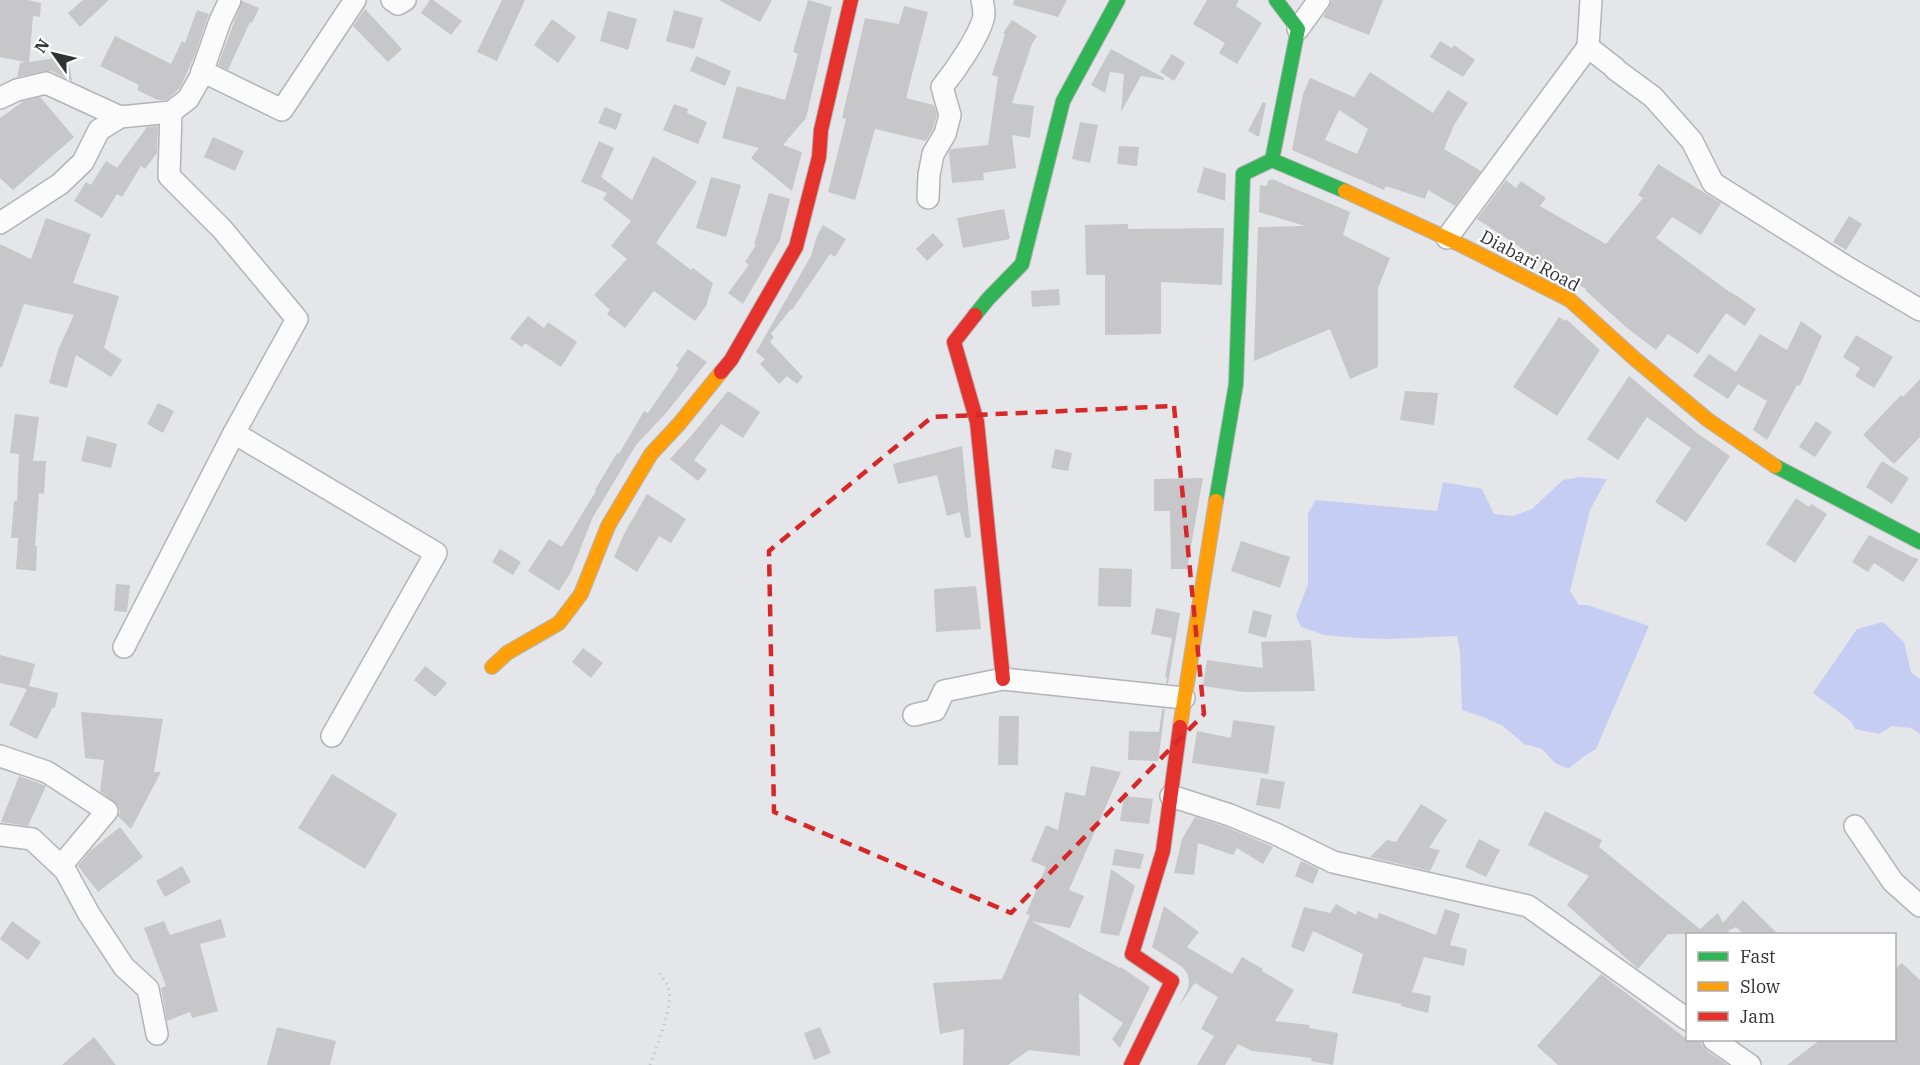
<svg xmlns="http://www.w3.org/2000/svg" width="1920" height="1065" font-family="'IBM Plex Serif',serif">
<style>
.water{fill:#c6cdf2}
.building{fill:#c7c7ca;fill-rule:evenodd}
.lines{fill:none;stroke-linecap:round;stroke-linejoin:round}
.street-casing{stroke:#b4b4b7;stroke-width:24}
.fast-casing{stroke:#b4b4b7;stroke-width:16}
.slow-casing{stroke:#b4b4b7;stroke-width:16}
.jam-casing{stroke:#b4b4b7;stroke-width:16}
.path{stroke:#c6c6c6;stroke-width:3;stroke-dasharray:1.5 4.5;stroke-linecap:butt}
.street{stroke:#fbfbfc;stroke-width:21}
.fast{stroke:#30b455;stroke-width:14}
.slow{stroke:#ff9f0a;stroke-width:14}
.jam{stroke:#e5322d;stroke-width:14}
.marked{fill:none;stroke:#d62828;stroke-width:4.5;stroke-dasharray:12 8;stroke-linejoin:round}
.labels{text-anchor:middle;stroke-width:4.5;stroke-linejoin:round;paint-order:stroke}
.street-label{font-size:18px;fill:#313235;stroke:#fff}
</style>
<rect width="100%" height="100%" fill="#e5e6ea"/>
<g class="water">
<path d="M1580,477L1607,479L1590,510L1570,591L1579,605H1587L1649,626L1596,749L1583,757L1568,769L1555,763L1542,749L1524,744L1503,726L1483,717L1462,710L1460,652L1457,636L1390,639L1357,638L1324,635L1301,627L1296,616L1308,584V513L1316,500L1437,511L1443,482L1482,489L1494,514L1513,516L1532,509L1563,480Z"/>
<path d="M1883,622L1904,642L1911,672L1920,679V734L1911,728L1892,726L1879,734L1855,729L1851,721L1813,693L1857,629Z"/>
</g>
<g class="building">
<path d="M0,0H28L41,3L40,17L33,16L29,62L68,56L72,81L51,71H44L17,77L20,63L25,62L0,57Z"/>
<path d="M83,0H109L80,27L68,13Z"/>
<path d="M430,0H433L462,21L451,35L421,13Z"/>
<path d="M502,0H525L497,61L477,52Z"/>
<path d="M719,0H772L760,22Z"/>
<path d="M808,0L832,7L806,118L783,145L802,152L792,191L751,158L759,148L722,138L737,86L785,100L798,54L793,52Z"/>
<path d="M1014,0H1067L1058,17L1013,5Z"/>
<path d="M1207,0H1239L1236,6L1262,23L1237,64L1219,53L1225,43L1193,24Z"/>
<path d="M1332,0H1383L1369,35L1323,17L1329,7Z"/>
<path d="M242,1L259,8L252,23L250,22L228,70L218,65Z"/>
<path d="M904,6L928,12L906,98L934,105L937,114L933,129L926,141L875,129L855,200L828,192L846,119L842,118L865,18L899,24Z"/>
<path d="M365,9L402,49L388,62L353,26Z"/>
<path d="M197,10L209,14L194,57L181,86L176,92L166,100H158L137,90L139,85L100,66L115,36L171,64L182,41L185,43Z"/>
<path d="M674,10L703,18L694,49L666,41Z"/>
<path d="M608,11L637,19L628,50L600,41Z"/>
<path d="M552,19L576,37L558,63L534,45Z"/>
<path d="M1012,20L1037,36L1032,44L1012,103L1034,106L1030,138L1012,135L1016,168L983,173L984,180L952,183L949,152L951,149L988,145L998,77L992,75L1005,34L1003,33Z"/>
<path d="M1440,41L1452,48L1454,45L1475,60L1463,77L1430,57Z"/>
<path d="M1111,49L1164,78V80L1141,76L1121,112L1124,74L1110,72L1105,93L1091,85Z"/>
<path d="M1172,54L1185,63L1174,81L1160,72Z"/>
<path d="M696,56L731,71L725,86L690,71Z"/>
<path d="M1370,72L1433,113L1448,90L1468,103L1454,125L1444,149L1481,171L1455,206L1428,190L1425,199L1386,186L1384,190L1292,150L1303,94L1310,78L1354,97ZM1339,110L1368,129L1357,154L1325,140Z"/>
<path d="M40,97L74,137L13,190L0,178V118L24,101Z"/>
<path d="M1263,102L1266,103L1259,137L1248,131Z"/>
<path d="M674,104L688,109L687,113L707,122L698,144L663,130Z"/>
<path d="M605,107L622,114L616,130L598,123Z"/>
<path d="M1080,122L1098,125L1090,163L1072,159Z"/>
<path d="M158,126L157,153L145,169L141,166L122,197L117,194L102,218L74,201L86,182L91,185L106,161L117,168L147,127Z"/>
<path d="M213,137L244,151L235,171L204,157Z"/>
<path d="M599,141L614,148L601,177L632,200L653,156L697,182L656,243L691,270L693,268L713,283L706,306L695,321L654,291L625,328L607,314L610,310L594,295L627,259L611,246L631,221L603,199L607,193L581,182Z"/>
<path d="M1119,146L1139,147L1137,166L1117,164Z"/>
<path d="M1658,164L1721,203L1701,235L1672,217L1656,238L1731,293V292L1756,309L1745,326L1726,313L1698,354L1668,334L1656,350L1627,328L1585,290L1586,289L1528,255L1529,253L1477,219L1506,180L1516,188L1521,181L1546,198L1540,206L1606,244L1643,198L1638,195Z"/>
<path d="M1204,167L1226,174L1225,201L1197,192Z"/>
<path d="M711,177L741,185L726,237L696,228Z"/>
<path d="M1272,179L1350,212L1343,235L1390,258L1378,288V367L1350,379L1330,329L1254,361L1258,227L1305,226L1259,212L1260,185L1267,186L1268,181Z"/>
<path d="M769,193L790,199L780,240L743,304L728,293L749,265L745,262L756,245H754Z"/>
<path d="M1004,209L1010,239L963,248L957,218Z"/>
<path d="M1849,216L1862,224L1846,250L1833,242Z"/>
<path d="M46,218L91,234L73,283L119,296L104,348L122,360L111,377L76,355L67,388L49,383L58,350L74,315L24,304L2,367H0V244L31,259Z"/>
<path d="M1128,224V229L1224,228L1222,285L1161,282V334L1105,335V275H1086L1085,225Z"/>
<path d="M823,225L846,239L835,257L830,254L792,310L791,309L771,334L774,337L770,342L803,377L797,384L787,376L779,384L760,364L765,359L756,352L811,256L817,236Z"/>
<path d="M933,233L944,245L927,261L916,249Z"/>
<path d="M1059,289L1060,305L1032,307L1031,291Z"/>
<path d="M528,316L544,328L548,322L577,342L561,367L525,343L522,347L510,338Z"/>
<path d="M1559,317L1565,321L1566,319L1600,350L1557,416L1513,387Z"/>
<path d="M1801,321L1822,336L1800,386L1797,385L1767,440L1753,430L1767,401L1738,384L1728,399L1693,376L1709,354L1736,372L1760,334L1787,350Z"/>
<path d="M1856,335L1893,357L1874,388L1855,376L1860,368L1843,357Z"/>
<path d="M688,349L707,362L666,413L636,445L593,517L571,572L559,591L528,571L549,539L562,547L596,491L595,490L617,453L619,454L644,411L648,413L679,368L676,366Z"/>
<path d="M1629,376L1697,433L1730,456L1686,522L1655,502L1691,448L1647,417L1618,460L1587,439Z"/>
<path d="M1920,379V437L1894,464L1863,435L1901,395L1903,397Z"/>
<path d="M728,391L760,412L743,438L721,424L694,460L707,470L698,481L670,459L692,435Z"/>
<path d="M1405,391L1438,393L1434,425L1400,420Z"/>
<path d="M158,403L174,411L163,433L147,424Z"/>
<path d="M15,414L39,417L33,461H46L44,494L39,493L35,546H37L36,571L16,569L18,538H11L14,501H17L19,454L10,453Z"/>
<path d="M1816,421L1832,432L1815,457L1799,447Z"/>
<path d="M87,436L117,444L111,468L81,461Z"/>
<path d="M962,446L971,537L965,538L960,512L947,516L937,475L898,484L893,464Z"/>
<path d="M1055,449L1072,453L1068,471L1051,468Z"/>
<path d="M1882,461L1909,478L1892,504L1866,487Z"/>
<path d="M1203,478L1187,569H1171L1170,511H1154V479Z"/>
<path d="M647,494L686,519L671,543L659,536L637,572L614,557L624,534Z"/>
<path d="M1796,498L1809,507L1811,504L1827,514L1795,563L1766,544Z"/>
<path d="M1869,535L1912,557L1919,559L1903,582L1874,563L1868,572L1852,562Z"/>
<path d="M1241,541L1290,557L1280,588L1231,571Z"/>
<path d="M500,549L521,562L513,575L492,562Z"/>
<path d="M1099,568L1132,569L1131,607L1098,606Z"/>
<path d="M116,584L130,585L127,612L114,611Z"/>
<path d="M976,586L981,629L936,632L934,589Z"/>
<path d="M1156,608L1180,613L1168,684L1166,683L1167,677H1165L1172,638L1151,634Z"/>
<path d="M1253,610L1272,615L1266,638L1248,633Z"/>
<path d="M1311,640L1315,691L1244,692L1203,686L1207,660L1263,668L1261,642Z"/>
<path d="M583,648L603,663L591,678L572,662Z"/>
<path d="M0,655L35,664L29,686L58,693L55,708L53,707L37,739L9,725L27,689L0,683Z"/>
<path d="M425,666L447,683L435,697L414,680Z"/>
<path d="M1162,709H1165L1158,761L1128,760L1129,731L1159,732Z"/>
<path d="M81,712L163,719L154,772H161L131,829L118,816L120,812L118,805L100,791L104,760L85,758Z"/>
<path d="M999,716H1019L1018,765H998Z"/>
<path d="M1233,720L1275,726L1268,774L1192,763L1197,731L1231,738Z"/>
<path d="M1091,766L1121,772L1069,890L1084,896L1070,928L1031,921L1120,968L1121,967L1150,987L1120,1048L1112,1039L1123,1023L1079,993L1080,1056L1029,1050L1008,1065H963L964,1029L940,1034L933,983L1002,979L1030,915L1026,914L1046,867L1031,861L1046,825L1058,830L1065,792L1085,796Z"/>
<path d="M332,774L397,814L365,869L298,828Z"/>
<path d="M19,776L46,786L28,826L1,822Z"/>
<path d="M1261,778L1285,782L1280,809L1256,805Z"/>
<path d="M1124,796L1153,799L1149,824L1120,821Z"/>
<path d="M1421,804L1447,820L1429,848L1440,850L1430,871L1370,857L1387,840L1396,842Z"/>
<path d="M1545,811L1602,840L1599,847L1700,929L1718,913L1723,923L1743,900L1778,934H1744L1736,927L1728,931L1730,934H1668L1638,969L1567,905L1589,876L1528,845Z"/>
<path d="M1195,817L1226,827L1273,847L1263,864L1237,848L1233,855L1198,843L1194,875L1174,873L1182,839Z"/>
<path d="M120,827L143,857L98,892L78,866L90,851Z"/>
<path d="M1479,839L1500,850L1486,877L1465,867Z"/>
<path d="M1115,849L1144,854L1140,869L1112,865Z"/>
<path d="M1301,861L1319,869L1313,884L1295,876Z"/>
<path d="M182,866L191,882L165,897L156,881Z"/>
<path d="M1111,869L1135,886L1119,936L1100,933Z"/>
<path d="M1336,904L1356,915L1358,911L1377,919L1379,913L1436,935L1445,909L1460,914L1450,945L1467,949L1464,966L1424,957L1412,992L1431,996L1428,1013L1401,1006V1004L1352,993L1363,954L1313,931L1304,952L1291,947L1304,907L1330,913Z"/>
<path d="M1164,906L1199,932L1187,947L1232,974L1242,957L1263,969L1262,971L1294,990L1275,1021L1309,1025V1028L1338,1033L1333,1065L1311,1061L1312,1058L1252,1051L1238,1044L1225,1065H1197L1214,1036L1201,1029L1218,997L1195,983L1179,1006L1188,988L1189,981L1187,973L1182,967L1152,947Z"/>
<path d="M221,919L226,937L200,944L218,1011L192,1018L190,1012L167,1021L161,988L166,986L144,928L164,921L170,935Z"/>
<path d="M12,921L41,942L28,960L0,939Z"/>
<path d="M1902,963L1920,980V1065H1787L1820,1040H1894V970Z"/>
<path d="M1601,974L1688,1040H1701L1702,1045L1706,1050L1728,1065H1558L1537,1046Z"/>
<path d="M277,1027L336,1041L330,1065H267Z"/>
<path d="M820,1027L831,1053L814,1060L804,1033Z"/>
<path d="M94,1037L116,1065H62Z"/>
</g>
<g class="lines">
<defs>
<g id="street">
<path d="M392,0L398,4L405,0"/>
<path d="M1591,0L1588,47L1615,68V69L1653,97L1692,141L1713,183L1845,266L1920,310"/>
<path d="M1298,29L1319,0"/>
<path d="M202,71L282,110L355,0"/>
<path d="M0,98L17,90L46,83L120,117"/>
<path d="M928,198L929,175L933,154L945,134L950,115L942,87C955,71 981,34 984,15C984,10 983,4 982,0"/>
<path d="M0,223L60,184L83,162L99,130L120,117L171,112L188,99L200,78L220,21L230,0"/>
<path d="M1447,238L1588,47"/>
<path d="M234,433L436,553L332,736"/>
<path d="M124,647L234,433L297,319L222,229L169,176L171,112"/>
<path d="M914,715L935,710L944,691L1003,679L1184,698"/>
<path d="M0,756L47,772L107,811L61,866"/>
<path d="M1171,796L1230,815L1276,834L1333,862L1528,906L1688,1020"/>
<path d="M1855,826L1893,882L1920,906"/>
<path d="M0,835L32,839L65,870L89,914L124,967L148,989L157,1034"/>
<path d="M1714,1040L1750,1065"/>
</g>
<g id="fast">
<path d="M1276,0L1298,29L1272,160L1345,191"/>
<path d="M975,315L988,299L1022,264L1063,101L1118,0"/>
<path d="M1775,466L1920,542"/>
<path d="M1216,501L1236,384L1243,174L1272,160"/>
</g>
<g id="slow">
<path d="M1345,191L1461,245L1570,300L1635,359L1708,420L1775,466"/>
<path d="M492,667L507,653L559,623L581,594L608,526L651,454L679,424L721,372"/>
<path d="M1180,727L1216,501"/>
</g>
<g id="jam">
<path d="M975,315L954,342L977,422L1003,679"/>
<path d="M721,372L731,360L796,247L819,157L821,130L851,0"/>
<path d="M1131,1065L1172,981L1132,954L1163,851L1180,727"/>
</g>
</defs>
<use href="#street" class="street-casing"/>
<use href="#fast" class="fast-casing"/>
<use href="#slow" class="slow-casing"/>
<use href="#jam" class="jam-casing"/>
<path class="path" d="M650,1065C656,1048 675,1003 668,986C665,980 660,975 657,970"/>
<use href="#street" class="street"/>
<use href="#fast" class="fast"/>
<use href="#slow" class="slow"/>
<use href="#jam" class="jam"/>
</g>
<path class="marked" d="M1174,406L1204,714L1011,913L774,812L769,551L932,417Z"/>
<g class="labels">
<g class="street-label">
<text transform="translate(1530 261) rotate(28)" y="6">Diabari Road</text>
</g>
</g>
<rect x="1686" y="933" width="210" height="108" fill="#ffffff" stroke="#adadae" stroke-width="1.5"/>
<rect x="1698" y="952" width="30" height="9" fill="#30b455" stroke="#adadae" stroke-width="1.5"/>
<text x="1740" y="963" font-size="18" fill="#313235">Fast</text>
<rect x="1698" y="982" width="30" height="9" fill="#ff9f0a" stroke="#adadae" stroke-width="1.5"/>
<text x="1740" y="993" font-size="18" fill="#313235">Slow</text>
<rect x="1698" y="1012" width="30" height="9" fill="#e5322d" stroke="#adadae" stroke-width="1.5"/>
<text x="1740" y="1023" font-size="18" fill="#313235">Jam</text>
<g transform="translate(54 54) rotate(304)" stroke="#ffffff" stroke-width="4.5" paint-order="stroke">
<path d="M0-4.5L10 22L0 15L-10 22Z" fill="#313235"/>
<text y="-9" font-size="16" font-weight="bold" text-anchor="middle" fill="#313235">N</text>
</g>
</svg>
